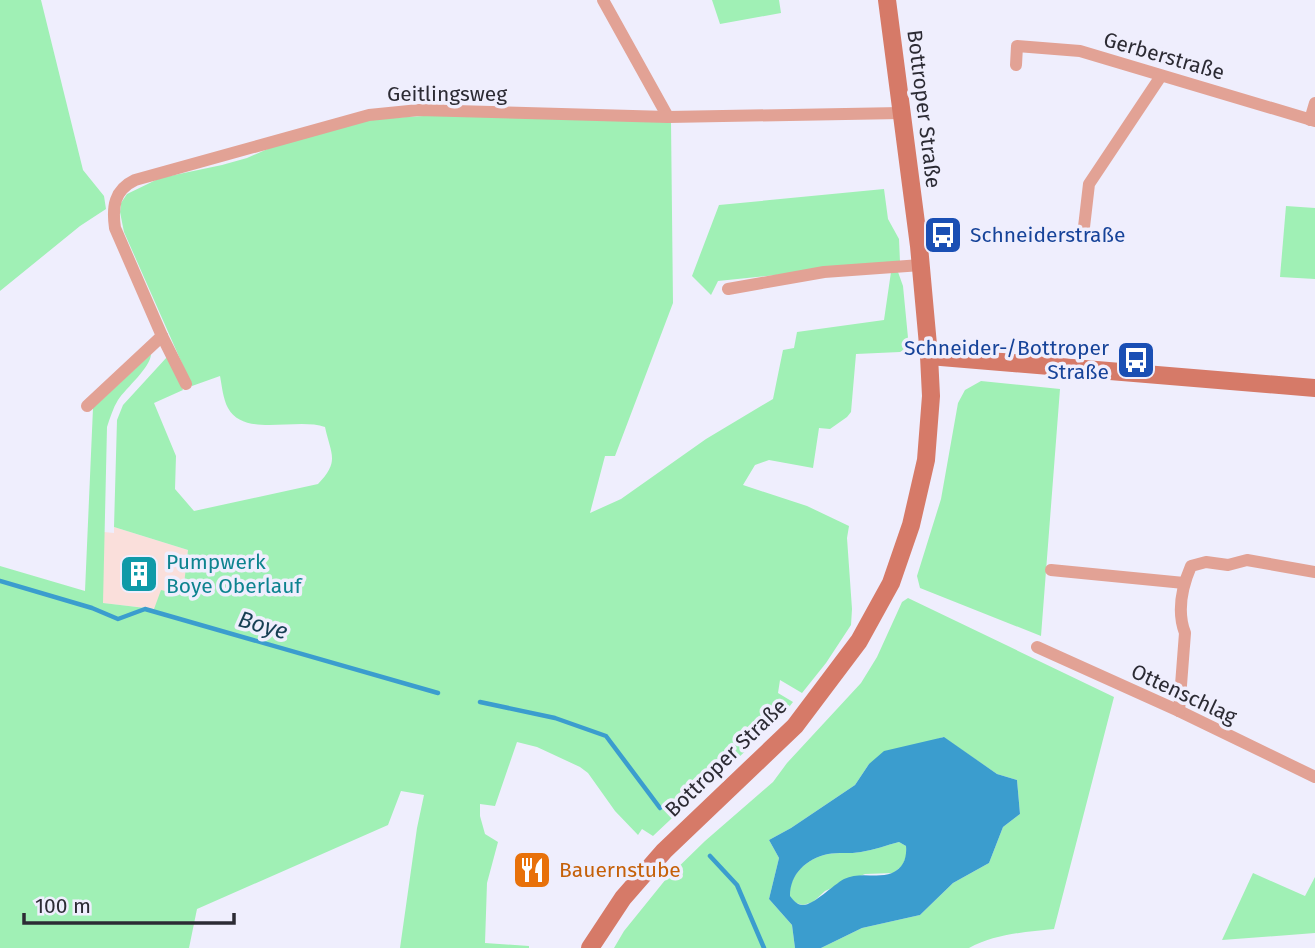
<svg xmlns="http://www.w3.org/2000/svg" width="1315" height="948" font-family="'Fira Sans',sans-serif">
<style>
.industrial{fill:#fadfdb}
.green{fill:#a0f0b5}
.water{fill:#3b9dce;fill-rule:evenodd}
.lines{fill:none;stroke-linecap:round;stroke-linejoin:round}
.stream{stroke:#3b9dce;stroke-width:4.5}
.street{stroke:#e2a295;stroke-width:12}
.secondary{stroke:#d67a68;stroke-width:18}
.labels{text-anchor:middle;stroke-width:7;stroke-linejoin:round;paint-order:stroke}
.street-label{font-size:21px;fill:#2c2b34;stroke:#efeefd}
.transit-label{font-size:21px;fill:#164399;stroke:#efeefd;text-anchor:start}
.culture-label{font-size:21px;fill:#0d838f;stroke:#efeefd;text-anchor:start}
.food-label{font-size:21px;fill:#c56008;stroke:#efeefd;text-anchor:start}
.water-label{font-size:23px;font-style:italic;fill:#163f54;stroke:#efeefd}
</style>
<rect width="100%" height="100%" fill="#efeefd"/>
<path class="industrial" d="M114,527L188,550L184,584L178,594L155,609L102,603L104,532L114,533Z"/>
<g class="green">
<path d="M0,0H41L83,170L104,196L106,209L80,226L0,291Z"/>
<path d="M712,0H779L781,13L720,24Z"/>
<path d="M441,115L671,122L673,303L615,456H605L590,513L621,499L706,439L773,399L783,350L794,348L797,332L884,320L891,272H898L903,286L909,348L900,352L856,354L851,412L847,417L830,429L819,428L813,468L769,460L755,465L743,485L807,506L849,526L847,538L852,609L851,625L826,663L802,693L780,680L778,693L793,702L789,707C747,753 698,793 653,836L642,829L638,835L615,811L588,773L580,767L537,747L517,742L495,806L480,804V816L485,834L498,842L487,883L485,943L529,946V948H400L417,828L424,795L401,791L388,825L197,909L189,948H0V566L85,591L93,408L151,354C151,367 126,388 118,400C113,408 110,418 107,427L103,603L154,609L161,590L177,594L184,584L188,550L114,527L117,420L123,405L167,357L183,390L154,403L176,456L175,489L194,511L318,484C340,461 331,455 325,427C296,417 244,438 228,408C223,399 222,386 220,376L192,386L124,232L120,212L121,203L127,194L160,178L222,165L247,158L281,143L372,119Z"/>
<path d="M884,189L888,219L899,239L900,262L718,281L711,295L692,276L719,205Z"/>
<path d="M1286,206L1315,208V279L1280,277Z"/>
<path d="M981,381L1060,389L1041,636L920,588L917,576L941,499L958,403L965,390Z"/>
<path d="M908,598L1114,697L1054,929C1025,932 995,934 969,948H821L862,928L920,915L953,883L989,863L1003,827L1020,814L1017,780L997,774L943,737L869,764L855,785L791,828L769,840L779,858L769,899L792,925L795,948H614L624,931L666,879L705,841L773,782L787,763L861,683L877,657L902,602Z"/>
<path d="M899,842L906,846L907,855L902,866L893,873L865,874L825,891L813,902L803,905L796,903L789,896C790,874 806,859 828,854C839,852 850,854 861,852C874,850 887,845 899,842Z"/>
<path d="M1253,873L1305,896L1315,877V933L1222,940Z"/>
</g>
<path class="water" d="M944,737L997,774L1017,780L1020,814L1003,827L989,863L953,883L920,915L862,928L821,948H795L792,925L769,899L779,858L769,840L791,828L855,785L869,764L884,751ZM899,842L906,846C907,857 904,868 892,873C877,879 860,871 844,879C833,885 814,905 803,905C797,905 793,900 790,896C790,874 806,859 828,854C838,852 850,854 861,852C874,850 887,845 899,842Z"/>
<g class="lines">
<g class="stream">
<path d="M0,581L92,608L118,619L145,609L438,693"/>
<path d="M480,702L555,718L606,736L660,808"/>
<path d="M710,856L737,885L764,948"/>
</g>
<g class="street">
<path d="M603,0L668,117"/>
<path d="M1016,65L1017,46L1080,51L1315,121"/>
<path d="M1310,120L1315,103"/>
<path d="M1084,227L1089,184L1161,76"/>
<path d="M728,289L824,272L921,265"/>
<path d="M162,336L186,384"/>
<path d="M87,406L162,336L115,228C112,207 114,190 135,180L369,115L419,110L668,117L901,113"/>
<path d="M1051,570L1184,583"/>
<path d="M1037,647L1179,711L1315,777"/>
<path d="M1179,711L1185,633C1177,612 1182,587 1191,566L1206,562L1228,565L1247,560L1315,572"/>
</g>
<g class="secondary">
<path d="M929,356L1315,388"/>
<path d="M590,948L623,898L664,851L795,726L859,641L891,583L911,525L926,460L931,396L929,356L919,246L887,0"/>
</g>
</g>
<defs>
<symbol id="bus-square" viewBox="-11 -11 22 22"><rect x="-9" y="-9" width="18" height="18" rx="4" fill="#1a4fb4" stroke="#efeefd"/><path d="M-5-6H5V4H4V6H2V4H-2V6H-4V4H-5ZM-3.5-4V0h7V-4ZM-3.5 1.2v1.5H-2V1.2ZM2 1.2v1.5H3.5V1.2Z" fill="#fff"/></symbol>
<symbol id="building-square" viewBox="-11 -11 22 22"><rect x="-9" y="-9" width="18" height="18" rx="4" fill="#0f9aa8" stroke="#efeefd"/><path d="M-4-6H4V6H1V3H-1V6H-4ZM-2.5-4.3h1.7v1.8h-1.7ZM.8-4.3h1.7v1.8H.8ZM-2.5-1h1.7V.8h-1.7ZM.8-1h1.7V.8H.8Z" fill="#fff"/></symbol>
<symbol id="restaurant-square" viewBox="-11 -11 22 22"><rect x="-9" y="-9" width="18" height="18" rx="4" fill="#e8710a" stroke="#efeefd"/><path d="M-5-6h1v4h1v-4h1v4h1v-4h1v5L-1.5 .5V6h-2V.5L-5-1ZM5-6V6H3V1.5H1.5Q1.5-4 5-6Z" fill="#fff"/></symbol>
</defs>
<g fill-rule="evenodd">
<use href="#bus-square" x="921" y="213" width="44" height="44"/>
<use href="#bus-square" x="1114" y="338" width="44" height="44"/>
<use href="#building-square" x="117" y="552" width="44" height="44"/>
<use href="#restaurant-square" x="510" y="848" width="44" height="44"/>
</g>
<g class="labels">
<g class="street-label">
<text transform="translate(1164 56) rotate(16)" y="7">Gerberstraße</text>
<text x="447" y="101">Geitlingsweg</text>
<text transform="translate(924 109) rotate(83)" y="7">Bottroper Straße</text>
<text transform="translate(1184 694) rotate(25)" y="7">Ottenschlag</text>
<text transform="translate(726 758) rotate(-44)" y="7">Bottroper Straße</text>
</g>
<g class="transit-label">
<text x="970" y="242">Schneiderstraße</text>
<text x="1109" y="355" text-anchor="end">Schneider-/Bottroper<tspan x="1109" dy="24">Straße</tspan></text>
</g>
<g class="culture-label">
<text x="166" y="569">Pumpwerk<tspan x="166" dy="24">Boye Oberlauf</tspan></text>
</g>
<g class="food-label">
<text x="559" y="877">Bauernstube</text>
</g>
<g class="water-label">
<text transform="translate(263 625) rotate(16)" y="8">Boye</text>
</g>
</g>
<path d="M24 913v10h210v-10" fill="none" stroke="#2c2b34" stroke-width="3.5"/>
<text x="35" y="913" font-size="21" fill="#2c2b34" stroke="#efeefd" stroke-width="5" paint-order="stroke">100 m</text>
</svg>
